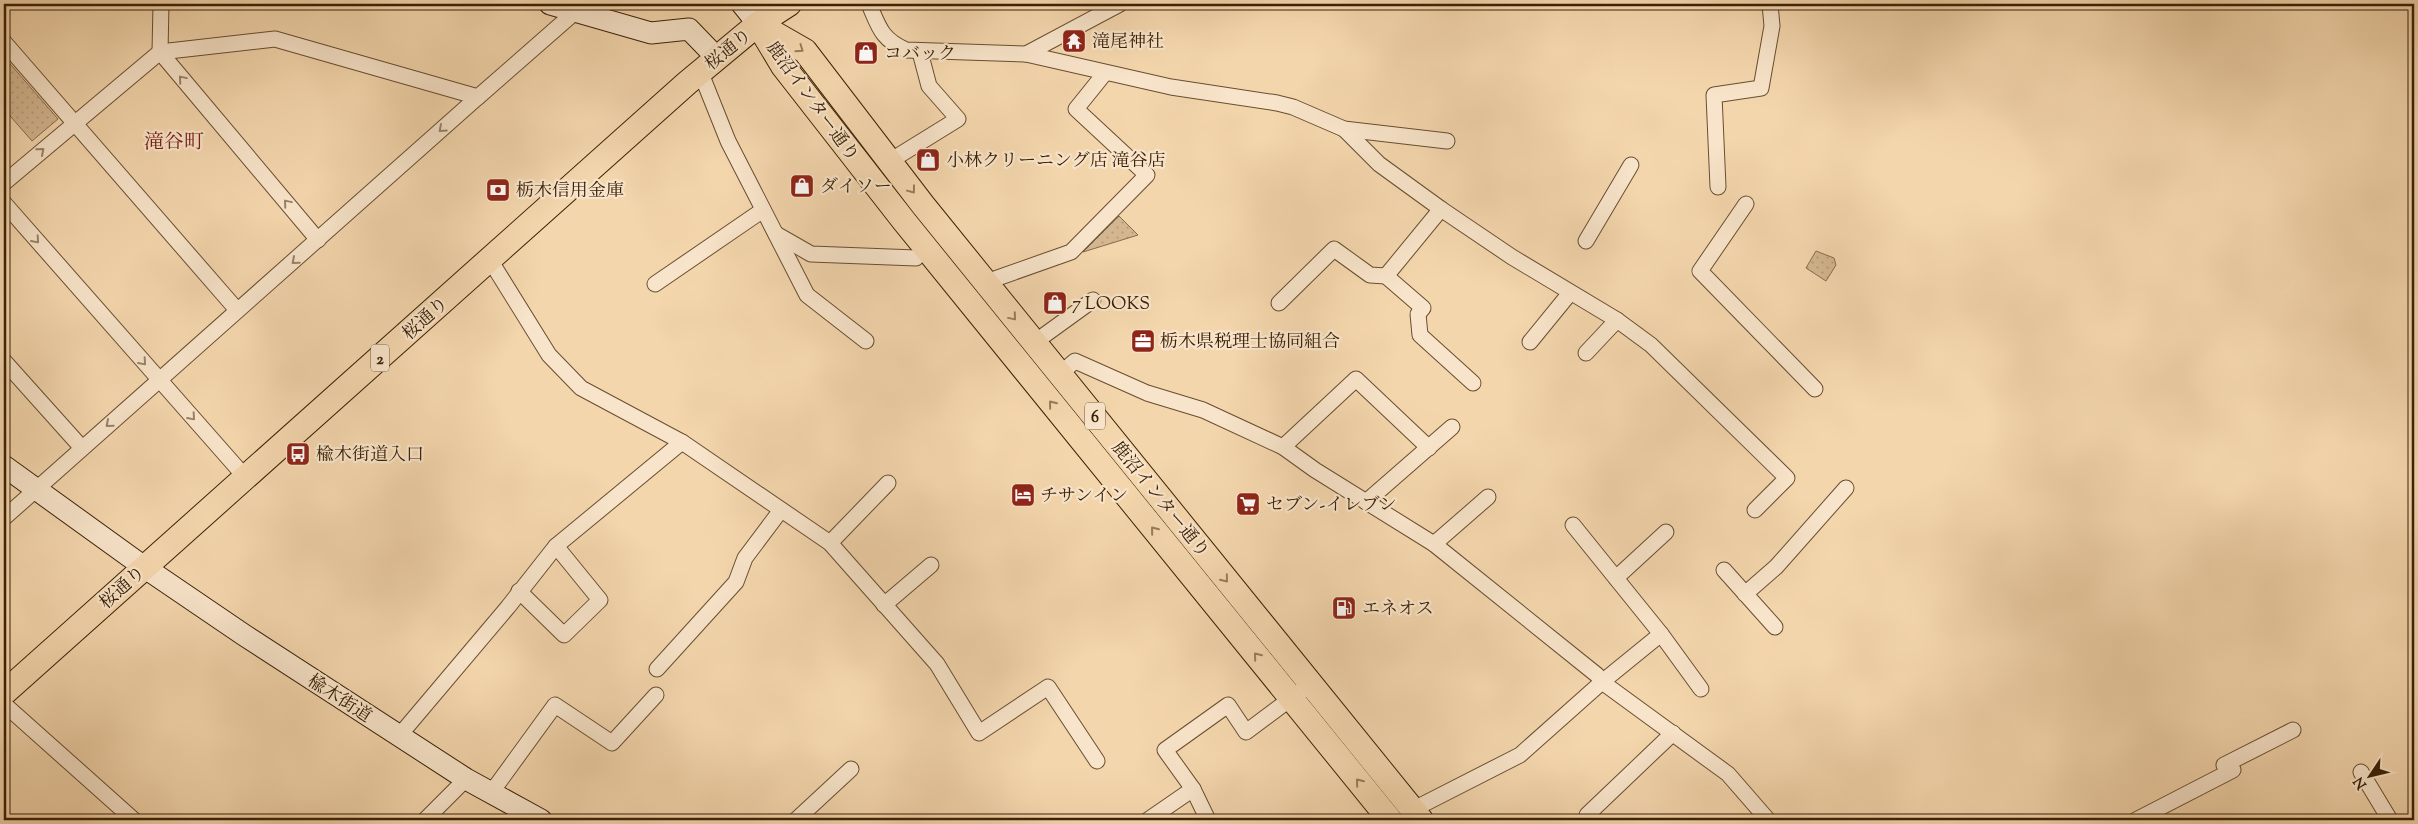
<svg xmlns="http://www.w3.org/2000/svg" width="2418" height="824" font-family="'Sorts Mill Goudy','Noto Serif JP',serif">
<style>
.park{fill:url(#park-dots);stroke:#876c4c}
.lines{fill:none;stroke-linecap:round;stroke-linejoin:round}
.street-casing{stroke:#684e30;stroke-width:17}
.secondary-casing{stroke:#3a2107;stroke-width:23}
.primary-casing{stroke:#3a2107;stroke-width:26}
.street{stroke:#f8e4ca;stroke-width:15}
.secondary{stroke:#f8e4ca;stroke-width:21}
.primary{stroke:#f4d6ad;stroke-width:24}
.oneway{stroke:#977c5a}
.oneway2{stroke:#998268}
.labels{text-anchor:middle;stroke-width:4.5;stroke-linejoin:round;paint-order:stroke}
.shield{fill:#f8e4ca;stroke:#735c42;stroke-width:1}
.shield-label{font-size:16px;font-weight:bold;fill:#3a2107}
.poi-label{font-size:18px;fill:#3a2107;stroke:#f8e4ca;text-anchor:start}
.street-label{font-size:18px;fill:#3a2107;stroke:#f8e4ca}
.quarter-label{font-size:20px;fill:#7a1f14;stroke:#f8e4ca}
</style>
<defs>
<pattern id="park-dots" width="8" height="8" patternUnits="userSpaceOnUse" patternTransform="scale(1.25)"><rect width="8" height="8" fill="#d4b791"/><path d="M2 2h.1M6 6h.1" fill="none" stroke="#b79d7c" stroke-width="1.8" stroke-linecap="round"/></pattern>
</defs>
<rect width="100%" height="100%" fill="#f4d6ad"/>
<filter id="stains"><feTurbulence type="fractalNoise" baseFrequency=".004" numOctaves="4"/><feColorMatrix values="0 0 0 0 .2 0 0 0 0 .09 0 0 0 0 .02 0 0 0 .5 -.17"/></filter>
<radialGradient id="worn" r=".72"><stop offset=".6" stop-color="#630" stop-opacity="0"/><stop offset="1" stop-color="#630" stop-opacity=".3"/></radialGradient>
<g class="park">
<path d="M5,58L58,119L32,141L4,109Z"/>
<path d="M1119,216L1138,235L1083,252Z"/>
<path d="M1816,251L1834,258L1836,265L1826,281L1806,268Z"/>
</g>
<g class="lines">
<defs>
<g id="street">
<path d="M161,4L160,52L318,240"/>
<path d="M869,4C879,27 881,39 906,50L1026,54L1120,4"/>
<path d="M4,42L237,310"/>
<path d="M1026,54L1171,87L1277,103L1293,107L1344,129L1447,141"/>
<path d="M700,71L728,141L807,295L866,341"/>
<path d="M890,161L958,119L929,86L920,52"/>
<path d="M4,183L160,52L275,39L478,97L575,12"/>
<path d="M1718,187L1714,95L1761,88L1772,26L1770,4"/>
<path d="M4,203L246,478"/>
<path d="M1746,204L1700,271L1815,389"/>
<path d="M1441,209L1512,257L1617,320L1651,345L1787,478L1755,510"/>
<path d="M776,234L811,254L916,258"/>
<path d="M1586,241L1631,165"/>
<path d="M490,260L549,355L581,388L682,442L830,543L937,664L979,733L1048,687L1097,761"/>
<path d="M1386,276L1423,308L1418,314L1420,335L1473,383"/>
<path d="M986,282L1071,252L1147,175L1076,109L1105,73"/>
<path d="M655,284L763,210"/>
<path d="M1279,303L1334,249L1370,275L1386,276L1441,209L1379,164L1344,129"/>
<path d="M1035,342L1093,300"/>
<path d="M1530,342L1570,293"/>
<path d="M1586,353L1617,320"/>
<path d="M4,361L82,448"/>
<path d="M1061,373L1075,361L1147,393L1203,410L1283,447L1315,470L1434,544L1597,675L1602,682L1728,774L1768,820"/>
<path d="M1283,447L1356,379L1429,448"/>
<path d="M1366,502L1452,427"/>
<path d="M4,518L478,97"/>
<path d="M1573,525L1661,634L1701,689"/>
<path d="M830,543L888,483"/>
<path d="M1434,544L1488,497"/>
<path d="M1724,570L1775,627"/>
<path d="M1616,578L1666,532"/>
<path d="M519,591L564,635L600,600L556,546"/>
<path d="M1745,594L1776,567L1846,488"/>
<path d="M884,605L931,565"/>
<path d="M657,669L736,582L745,558L781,510"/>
<path d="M4,704L134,820"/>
<path d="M399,736L508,607L556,546L682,442"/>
<path d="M2224,765L2293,730"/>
<path d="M2361,772L2390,820"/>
<path d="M1193,789L1165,750L1228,705L1246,732L1309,685"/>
<path d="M491,793L555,705L612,743L656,695"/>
<path d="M1412,810L1520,755L1602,682L1661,634"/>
<path d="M1587,815L1673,733"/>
<path d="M425,820L466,779"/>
<path d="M796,820L851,769"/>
<path d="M1148,820L1193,789L1208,820"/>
<path d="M2136,820L2233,770"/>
</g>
<g id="secondary">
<path d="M550,4L651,33L689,29L717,58"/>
<path d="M742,4L758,24"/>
<path d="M4,466L144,567L244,635L466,779L541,820"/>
</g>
<g id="primary">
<path d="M758,24L805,51L923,205L1421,820"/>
<path d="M759,26L783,66L904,221L1390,820"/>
<path d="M4,693L687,83L758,24L789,4"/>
</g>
</defs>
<use href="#street" class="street-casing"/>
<use href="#secondary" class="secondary-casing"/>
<use href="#primary" class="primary-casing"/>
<use href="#street" class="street"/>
<use href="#secondary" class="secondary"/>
<use href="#primary" class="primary"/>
</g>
<defs><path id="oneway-chevron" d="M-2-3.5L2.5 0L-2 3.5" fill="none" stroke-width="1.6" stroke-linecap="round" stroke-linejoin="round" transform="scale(1.25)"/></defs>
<g class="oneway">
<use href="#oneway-chevron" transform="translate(800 49) rotate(35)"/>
<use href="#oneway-chevron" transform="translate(912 190) rotate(53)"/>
<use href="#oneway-chevron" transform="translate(1013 317) rotate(50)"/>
<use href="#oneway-chevron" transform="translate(1052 404) rotate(-129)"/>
<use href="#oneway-chevron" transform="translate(1154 530) rotate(-129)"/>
<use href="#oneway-chevron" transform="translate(1225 579) rotate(51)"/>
<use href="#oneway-chevron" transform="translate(1257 656) rotate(-129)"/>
<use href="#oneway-chevron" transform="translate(1359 782) rotate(-129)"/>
</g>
<g class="oneway2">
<use href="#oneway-chevron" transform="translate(182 79) rotate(-130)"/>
<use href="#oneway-chevron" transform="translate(442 129) rotate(138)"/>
<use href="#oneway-chevron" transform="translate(41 151) rotate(-41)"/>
<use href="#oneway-chevron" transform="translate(287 203) rotate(-130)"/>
<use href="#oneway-chevron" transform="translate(36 240) rotate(49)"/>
<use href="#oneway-chevron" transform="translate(295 261) rotate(139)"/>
<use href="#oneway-chevron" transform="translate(143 362) rotate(49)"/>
<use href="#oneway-chevron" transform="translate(192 417) rotate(49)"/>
<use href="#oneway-chevron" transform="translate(109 424) rotate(139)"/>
</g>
<defs>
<symbol id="temple-square" viewBox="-11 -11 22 22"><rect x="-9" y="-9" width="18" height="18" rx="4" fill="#8f2418" stroke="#f8e4ca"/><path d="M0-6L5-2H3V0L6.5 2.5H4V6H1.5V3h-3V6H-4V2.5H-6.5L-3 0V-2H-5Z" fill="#fff"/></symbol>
<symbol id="shop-square" viewBox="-11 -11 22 22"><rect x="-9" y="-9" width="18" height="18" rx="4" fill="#8f2418" stroke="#f8e4ca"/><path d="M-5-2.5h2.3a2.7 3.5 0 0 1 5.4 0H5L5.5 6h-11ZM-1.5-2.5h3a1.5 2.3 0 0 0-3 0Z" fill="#fff"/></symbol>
<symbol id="bank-square" viewBox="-11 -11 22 22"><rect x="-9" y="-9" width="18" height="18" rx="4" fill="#8f2418" stroke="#f8e4ca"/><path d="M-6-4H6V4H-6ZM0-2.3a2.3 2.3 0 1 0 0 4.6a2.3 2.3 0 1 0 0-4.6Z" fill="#fff"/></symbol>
<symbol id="office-square" viewBox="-11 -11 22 22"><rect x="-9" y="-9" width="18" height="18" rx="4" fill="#8f2418" stroke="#f8e4ca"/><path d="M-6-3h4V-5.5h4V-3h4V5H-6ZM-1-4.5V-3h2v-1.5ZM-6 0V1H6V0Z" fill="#fff"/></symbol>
<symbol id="bus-square" viewBox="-11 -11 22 22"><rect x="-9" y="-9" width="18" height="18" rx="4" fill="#8f2418" stroke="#f8e4ca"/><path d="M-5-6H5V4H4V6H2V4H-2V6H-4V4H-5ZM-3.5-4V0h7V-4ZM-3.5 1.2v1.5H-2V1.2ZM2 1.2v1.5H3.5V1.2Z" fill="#fff"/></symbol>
<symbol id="hotel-square" viewBox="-11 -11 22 22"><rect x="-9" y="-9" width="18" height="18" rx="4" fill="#8f2418" stroke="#f8e4ca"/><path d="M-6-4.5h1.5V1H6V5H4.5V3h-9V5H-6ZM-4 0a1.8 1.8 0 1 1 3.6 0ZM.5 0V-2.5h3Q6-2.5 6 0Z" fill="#fff"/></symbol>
<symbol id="supermarket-square" viewBox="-11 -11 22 22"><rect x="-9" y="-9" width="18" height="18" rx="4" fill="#8f2418" stroke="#f8e4ca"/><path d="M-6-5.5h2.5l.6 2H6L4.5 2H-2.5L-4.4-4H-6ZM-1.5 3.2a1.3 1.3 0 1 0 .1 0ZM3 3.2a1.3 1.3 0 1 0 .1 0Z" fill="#fff"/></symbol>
<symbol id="fuel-square" viewBox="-11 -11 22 22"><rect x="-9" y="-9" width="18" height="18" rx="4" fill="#8f2418" stroke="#f8e4ca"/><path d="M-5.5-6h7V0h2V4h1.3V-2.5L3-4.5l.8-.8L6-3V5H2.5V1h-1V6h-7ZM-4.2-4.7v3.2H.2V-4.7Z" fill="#fff"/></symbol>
</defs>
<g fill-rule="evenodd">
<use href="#temple-square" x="1060" y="27" width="28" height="28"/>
<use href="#shop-square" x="852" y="39" width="28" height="28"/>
<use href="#shop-square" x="914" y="146" width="28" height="28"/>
<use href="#shop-square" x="788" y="172" width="28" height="28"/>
<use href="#bank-square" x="484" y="176" width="28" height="28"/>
<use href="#shop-square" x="1041" y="289" width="28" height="28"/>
<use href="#office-square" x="1129" y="327" width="28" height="28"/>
<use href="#bus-square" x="284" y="440" width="28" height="28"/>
<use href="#hotel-square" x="1009" y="481" width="28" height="28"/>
<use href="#supermarket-square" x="1234" y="490" width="28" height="28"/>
<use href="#fuel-square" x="1330" y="594" width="28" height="28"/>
</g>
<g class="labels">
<g class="shield">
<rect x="371" y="344.5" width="18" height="27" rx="4"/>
<rect x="1085" y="402.5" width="20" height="27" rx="4"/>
</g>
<g class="shield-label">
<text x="380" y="364">2</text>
<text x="1095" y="422">6</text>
</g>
<g class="poi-label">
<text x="1092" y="47">滝尾神社</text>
<text x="884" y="59">コバック</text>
<text x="946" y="166">小林クリーニング店 滝谷店</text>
<text x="820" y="192">ダイソー</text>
<text x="516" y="196">栃木信用金庫</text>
<text x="1072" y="309">7 LOOKS</text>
<text x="1160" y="347">栃木県税理士協同組合</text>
<text x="316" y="460">楡木街道入口</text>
<text x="1040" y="501">チサンイン</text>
<text x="1266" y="510">セブン-イレブン</text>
<text x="1362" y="614">エネオス</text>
</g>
<g class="street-label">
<text transform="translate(728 49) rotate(-39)" y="6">桜通り</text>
<text transform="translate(813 101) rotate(54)" y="6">鹿沼インター通り</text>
<text transform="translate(425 318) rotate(-42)" y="6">桜通り</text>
<text transform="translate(1161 499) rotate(51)" y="6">鹿沼インター通り</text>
<text transform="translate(122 587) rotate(-42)" y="6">桜通り</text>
<text transform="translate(340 698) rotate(33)" y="6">楡木街道</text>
</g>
<g class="quarter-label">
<text x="174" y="148">滝谷町</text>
</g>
</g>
<rect width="2418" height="824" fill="none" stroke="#f4d6ad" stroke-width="20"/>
<rect x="5" y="5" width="2408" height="814" fill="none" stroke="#3a2107" stroke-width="2.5"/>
<rect x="10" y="10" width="2398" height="804" fill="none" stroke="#3a2107"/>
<g transform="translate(2370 776) rotate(235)" stroke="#f8e4ca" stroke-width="4" paint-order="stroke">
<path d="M0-4L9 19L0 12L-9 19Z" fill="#3a2107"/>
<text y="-8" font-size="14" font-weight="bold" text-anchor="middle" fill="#3a2107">N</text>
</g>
<rect width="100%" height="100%" filter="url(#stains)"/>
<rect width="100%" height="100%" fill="url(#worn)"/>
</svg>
